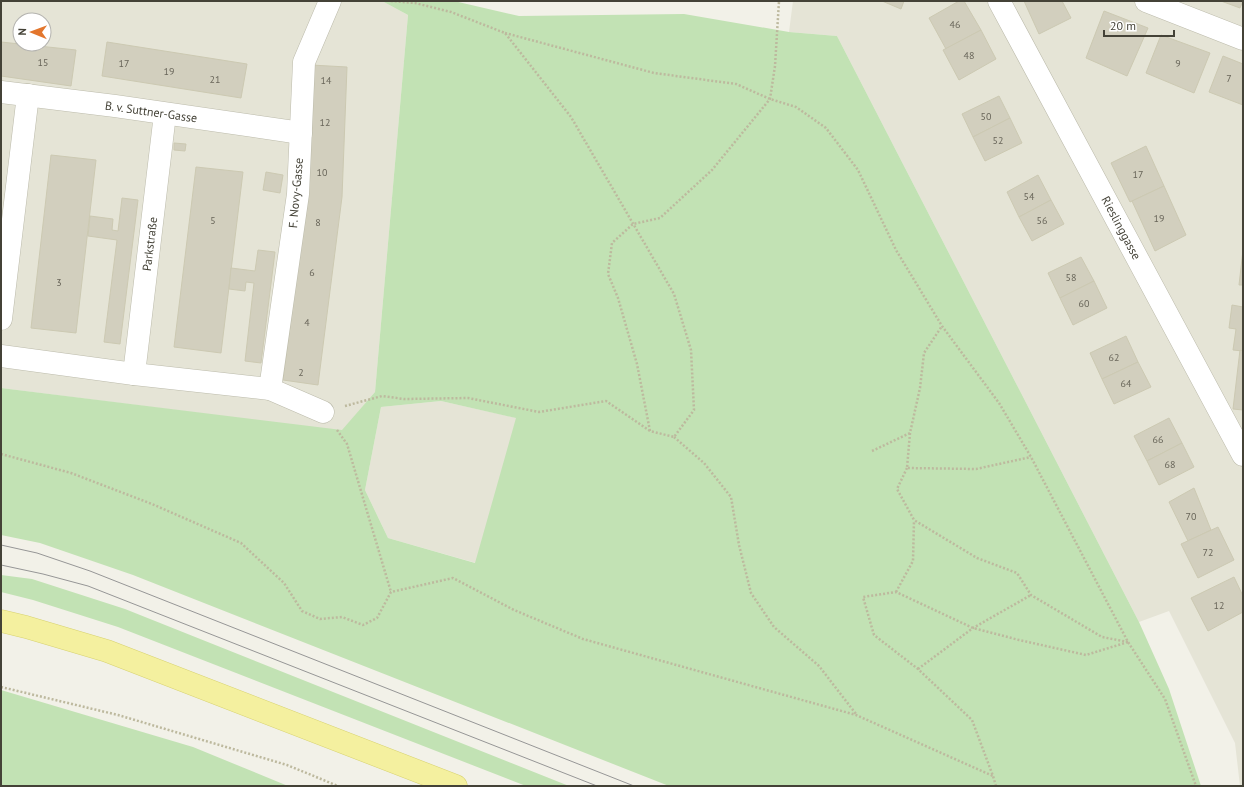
<svg xmlns="http://www.w3.org/2000/svg" width="1244" height="787" font-family="'PT Sans',sans-serif">
<style>
.residential{fill:#e5e4d6;fill-rule:evenodd}
.green{fill:#c2e2b4;fill-rule:evenodd}
.building{fill:#d2cfbe;stroke:#ccc9b2}
.lines{fill:none;stroke-linecap:round;stroke-linejoin:round}
.minor-casing{stroke:#bcbbab;stroke-width:23}
.major-casing{stroke:#d7d271;stroke-width:23}
.path{stroke:#bdb99e;stroke-width:2.5;stroke-dasharray:2 2;stroke-linecap:butt}
.minor{stroke:#fff;stroke-width:22}
.major{stroke:#f4f09f;stroke-width:22}
.tram{stroke:#969696;stroke-width:1}
.labels{text-anchor:middle;stroke-width:3;stroke-linejoin:round;paint-order:stroke}
.number-label{font-size:10px;fill:#686559}
.street-label{font-size:12px;fill:#444237;stroke:#fff}
</style>
<rect width="100%" height="100%" fill="#f2f1e8"/>
<g class="residential">
<path d="M1,1H382L408,15L375,392L342,431L1,388ZM20,20H44V44H20Z"/>
<path d="M793,1H1243V786H1240L1235,743L1169,611L1139,622L837,36L789,32Z"/>
<path d="M441,401L517,418L476,563L388,538L365,490L381,407Z"/>
</g>
<g class="green">
<path d="M382,1H454L519,16L684,14L789,32L837,36L1139,622L1169,689L1201,786H669L133,575L40,543L1,535V388L342,430L375,392L408,15ZM441,401L516,418L475,563L388,538L365,490L381,407Z"/>
<path d="M1,575L32,579L125,609L569,786H526L118,627L33,600L1,592Z"/>
<path d="M1,690L193,747L288,786H1Z"/>
</g>
<g class="building">
<path d="M882,1H904L901,9Z"/>
<path d="M959,1H964L981,30L946,49L929,18Z"/>
<path d="M1024,1H1062L1071,18L1039,34Z"/>
<path d="M1221,1H1243L1240,8Z"/>
<path d="M1104,11L1148,28L1127,76L1086,58Z"/>
<path d="M981,30L996,59L959,80L943,50Z"/>
<path d="M1161,35L1210,53L1194,93L1146,73Z"/>
<path d="M1,42L76,50L71,86L1,76Z"/>
<path d="M107,42L247,64L241,98L102,76Z"/>
<path d="M1223,56L1243,64V105L1209,92Z"/>
<path d="M311,65L347,67L342,197L318,385L283,380L307,196Z"/>
<path d="M999,96L1010,118L973,137L962,114Z"/>
<path d="M1010,118L1022,143L985,161L973,137Z"/>
<path d="M174,143L186,144L185,151L174,150Z"/>
<path d="M1146,146L1164,186L1130,202L1111,163Z"/>
<path d="M51,155L96,160L76,333L31,328Z"/>
<path d="M196,167L243,172L221,353L174,347Z"/>
<path d="M266,172L283,175L280,193L263,190Z"/>
<path d="M1038,175L1051,200L1019,217L1007,192Z"/>
<path d="M1164,186L1186,235L1155,251L1132,201Z"/>
<path d="M122,198L138,200L120,344L104,342L117,240L88,236L90,216L113,219L112,230L118,231Z"/>
<path d="M1051,200L1064,224L1032,241L1019,217Z"/>
<path d="M258,250L275,252L261,363L245,361L254,283L246,282L245,291L229,289L231,268L255,271Z"/>
<path d="M1243,250V285H1239Z"/>
<path d="M1081,257L1094,281L1060,298L1048,273Z"/>
<path d="M1094,281L1107,308L1073,325L1060,298Z"/>
<path d="M1232,305L1243,307V351L1233,350L1236,329L1229,328Z"/>
<path d="M1126,336L1138,362L1102,379L1090,353Z"/>
<path d="M1240,350L1243,351V410L1233,409Z"/>
<path d="M1138,362L1151,387L1114,404L1102,379Z"/>
<path d="M1169,418L1182,443L1147,461L1134,436Z"/>
<path d="M1182,443L1194,467L1159,485L1147,461Z"/>
<path d="M1194,488L1211,530L1188,541L1169,502Z"/>
<path d="M1218,527L1234,560L1198,578L1181,544Z"/>
<path d="M1234,577L1243,596V612L1208,631L1191,598Z"/>
</g>
<g class="lines">
<defs>
<g id="minor">
<path d="M999,1L1243,455"/>
<path d="M1146,1L1243,39"/>
<path d="M1,92L115,106L301,133"/>
<path d="M1,319L28,95"/>
<path d="M1,356L134,374L270,389L323,412"/>
<path d="M134,374L165,114"/>
<path d="M270,389L298,194L304,62L330,1"/>
</g>
<path id="major" d="M1,621L26,627L107,651L456,786"/>
</defs>
<use href="#minor" class="minor-casing"/>
<use href="#major" class="major-casing"/>
<g class="path">
<path d="M505,33L654,73L736,84L770,99L796,107L826,128L858,170L896,250L942,326L999,403L1031,457L1128,642L1165,699L1196,786"/>
<path d="M345,406L382,396L404,399L468,398L539,412L606,401L650,431L674,437L694,410L691,350L674,294L571,117L505,33L451,12L415,3L390,1"/>
<path d="M337,430L347,444L391,592"/>
<path d="M650,431L637,364L618,298L608,274L612,243L633,224L660,218L712,170L770,99L775,66L779,1"/>
<path d="M910,433L907,468L976,469L1031,457"/>
<path d="M674,437L704,463L731,497L739,545L751,593L774,627L819,666L856,714"/>
<path d="M872,451L910,433L920,388L924,353L942,326"/>
<path d="M1,454L71,473L152,504L241,543L284,583L302,611L320,619L342,617L363,625L377,618L391,592L453,578L514,610L583,639L856,715L993,776"/>
<path d="M907,468L897,489L914,520L977,558L1017,573L1031,595L1102,637L1128,642"/>
<path d="M896,592L913,561L914,521"/>
<path d="M918,669L973,628L1031,595"/>
<path d="M1,687L118,715L287,765L338,786"/>
<path d="M996,786L993,776L972,720L918,669L874,635L863,597L896,592L973,628L1019,640L1086,655L1128,642"/>
</g>
<use href="#minor" class="minor"/>
<use href="#major" class="major"/>
<g class="tram">
<path d="M1,545L37,553L90,571L634,786"/>
<path d="M1,565L43,574L88,586L597,786"/>
</g>
</g>
<g class="labels">
<g class="number-label">
<text x="955" y="28">46</text>
<text x="969" y="59">48</text>
<text x="43" y="66">15</text>
<text x="124" y="67">17</text>
<text x="1178" y="67">9</text>
<text x="169" y="75">19</text>
<text x="1229" y="82">7</text>
<text x="215" y="83">21</text>
<text x="326" y="84">14</text>
<text x="986" y="120">50</text>
<text x="325" y="126">12</text>
<text x="998" y="144">52</text>
<text x="322" y="176">10</text>
<text x="1138" y="178">17</text>
<text x="1029" y="200">54</text>
<text x="1159" y="222">19</text>
<text x="213" y="224">5</text>
<text x="1042" y="224">56</text>
<text x="318" y="226">8</text>
<text x="312" y="276">6</text>
<text x="1071" y="281">58</text>
<text x="59" y="286">3</text>
<text x="1084" y="307">60</text>
<text x="307" y="326">4</text>
<text x="1114" y="361">62</text>
<text x="301" y="376">2</text>
<text x="1126" y="387">64</text>
<text x="1158" y="443">66</text>
<text x="1170" y="468">68</text>
<text x="1191" y="520">70</text>
<text x="1208" y="556">72</text>
<text x="1219" y="609">12</text>
</g>
<g class="street-label">
<text transform="translate(151 112) rotate(8)" y="4">B. v. Suttner-Gasse</text>
<text transform="translate(296 193) rotate(-85)" y="4">F. Novy-Gasse</text>
<text transform="translate(1121 228) rotate(62)" y="4">Rieslinggasse</text>
<text transform="translate(150 244) rotate(-83)" y="4">Parkstraße</text>
</g>
</g>
<rect width="1244" height="787" fill="none" stroke="#444237" stroke-width="4"/>
<g transform="translate(32 32) rotate(271)"><circle r="19" fill="#ffffff" stroke="#b4b3af"/>
<path d="M0-3L7 15L0 10L-7 15Z" fill="#e3762d"/>
<text y="-6" font-size="11" font-weight="bold" text-anchor="middle" fill="#444237">N</text>
</g>
<path d="M1104 30v6h70v-6" fill="none" stroke="#444237" stroke-width="2"/>
<text x="1110" y="30" font-size="12" fill="#444237" stroke="#ffffff" stroke-width="3" paint-order="stroke">20 m</text>
</svg>
